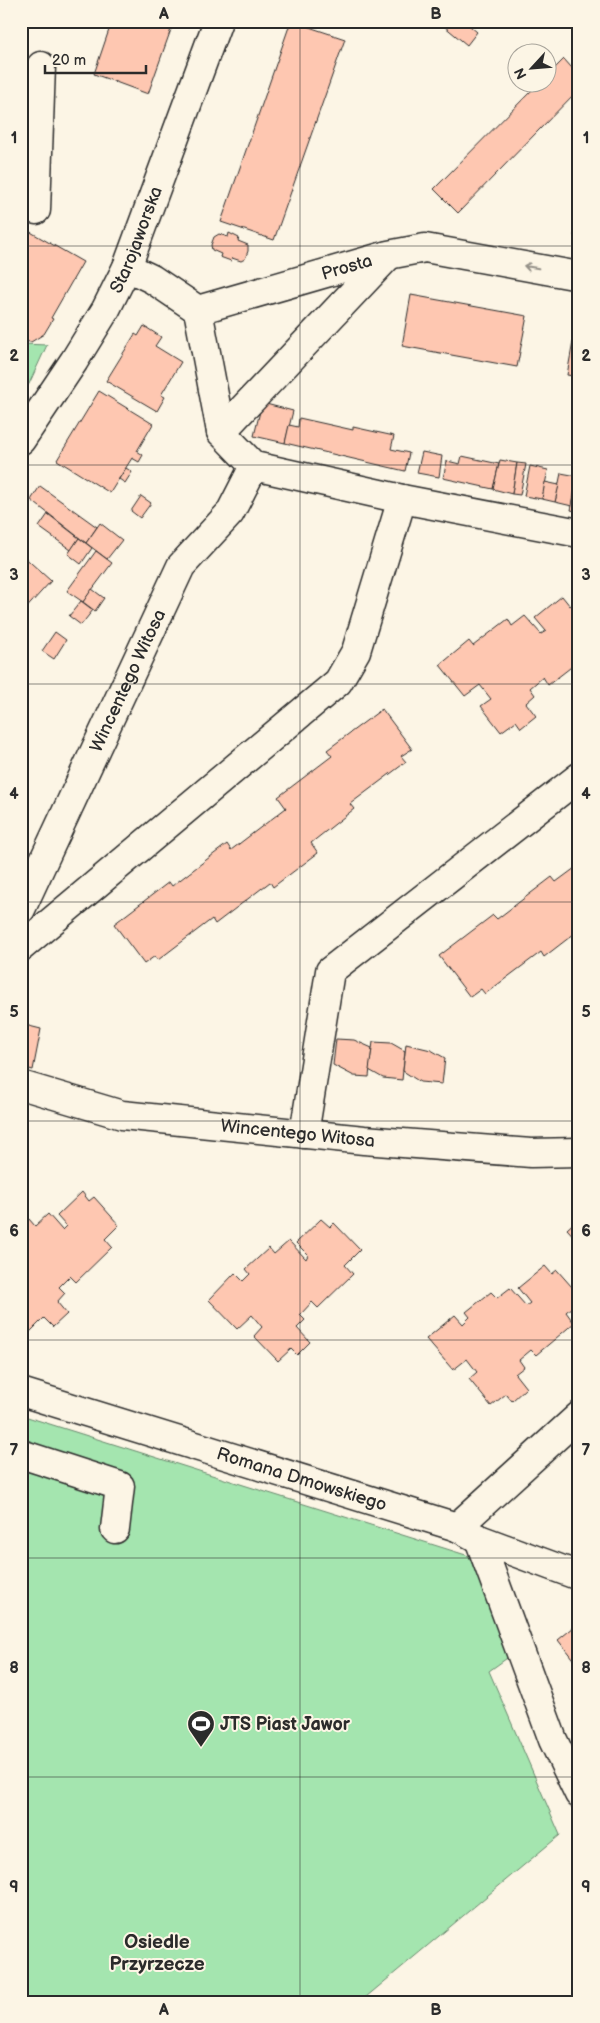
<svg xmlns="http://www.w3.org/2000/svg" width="600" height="2023" font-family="'Balsamiq Sans',sans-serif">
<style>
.green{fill:#a4e5af;stroke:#68886d}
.building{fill:#fec7b1;stroke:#2b2b2b}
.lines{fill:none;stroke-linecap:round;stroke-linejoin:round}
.minor-casing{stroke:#2b2b2b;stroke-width:31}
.minor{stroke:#fcf5e5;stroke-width:28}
.oneway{stroke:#949088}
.grid{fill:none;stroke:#2b2b2b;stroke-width:1;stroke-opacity:0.55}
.labels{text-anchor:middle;stroke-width:4;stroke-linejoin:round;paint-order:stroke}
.street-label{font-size:18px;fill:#2b2b2b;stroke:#fcf5e5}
.poi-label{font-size:18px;font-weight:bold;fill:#2b2b2b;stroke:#fcf5e5;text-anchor:start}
.neighbourhood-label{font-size:19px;font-weight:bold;fill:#2b2b2b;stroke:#fcf5e5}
.neatline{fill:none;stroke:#2b2b2b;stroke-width:2}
.grid-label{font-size:16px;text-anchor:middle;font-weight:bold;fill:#2b2b2b}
</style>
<rect width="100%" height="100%" fill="#fcf5e5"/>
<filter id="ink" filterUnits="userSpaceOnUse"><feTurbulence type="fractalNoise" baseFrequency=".02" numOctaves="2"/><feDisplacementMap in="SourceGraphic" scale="10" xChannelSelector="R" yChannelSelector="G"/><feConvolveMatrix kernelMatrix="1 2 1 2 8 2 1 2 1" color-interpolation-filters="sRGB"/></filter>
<g filter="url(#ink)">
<g class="green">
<path d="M21,344L47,345L29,384L21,394Z"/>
<path d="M21,1415L469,1556L510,1656L489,1671L560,1835L360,2002H21Z"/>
</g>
<g class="building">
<path d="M112,21H174L148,94L94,74Z"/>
<path d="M291,21L345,39L274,240L221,222Z"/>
<path d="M438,21H464L477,32L467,45Z"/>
<path d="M564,59L579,76V89L458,213L434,189L540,82H548V75Z"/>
<path d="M21,69H24L23,148H21Z"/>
<path d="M579,210V237L574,236Z"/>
<path d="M27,230L83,262L51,318L53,319L44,334L31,342L21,341V241Z"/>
<path d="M229,233L239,238L238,241L248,245V251L245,259L241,261L232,258L231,261L220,257L221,254L212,250L211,245L214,237L219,234L228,237Z"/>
<path d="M411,295L527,316L517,367L402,346Z"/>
<path d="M576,325H579V377L567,375Z"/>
<path d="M144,326L161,337L155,346L181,362L161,395L165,397L157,411L106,381L135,334L138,336Z"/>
<path d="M99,391L153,424L137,451L143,455L139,462L132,458L110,493L57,460Z"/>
<path d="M262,403L293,411L285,443L254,436Z"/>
<path d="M299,418L353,430V427L394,436L391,449L409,453L405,471L285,443L289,425L298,427Z"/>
<path d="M422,452L442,456L439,477L417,473Z"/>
<path d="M462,456L499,464L493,489L443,478L447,461L460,464Z"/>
<path d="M500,460L517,463L512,494L493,489Z"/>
<path d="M517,463L526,464L520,495L512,494Z"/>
<path d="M530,466L548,470L542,499L524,496Z"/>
<path d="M126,468L132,472L125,483L119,479Z"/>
<path d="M561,473L577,476L572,506L555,502Z"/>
<path d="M579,477V512L571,510Z"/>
<path d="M545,482L559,485L555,502L542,499Z"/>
<path d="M40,486L97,527L86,543L31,500Z"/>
<path d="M141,496L151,503L140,518L131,511Z"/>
<path d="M48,514L79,538L71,550L39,527Z"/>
<path d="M100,523L122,540L107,559L86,543Z"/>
<path d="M79,538L92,548L81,564L68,554Z"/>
<path d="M96,551L112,563L83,602L67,591Z"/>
<path d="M21,554L51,581L21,614Z"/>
<path d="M92,589L104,598L95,611L83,602Z"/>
<path d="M562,596L570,606L574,603L579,608V661L548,685L543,677L530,688L535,695L526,703L536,716L521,728L516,721L501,732L481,706L491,699L480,685L465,696L440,665L469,641L473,646L508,619L512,626L525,616L541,634L546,631L535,618Z"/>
<path d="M81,601L93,610L81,625L69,616Z"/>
<path d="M55,632L66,640L54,659L42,651Z"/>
<path d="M382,709L412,749L401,756L406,762L350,804L354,809L311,843L318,853L273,887L270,882L215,924L212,919L158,960L155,956L144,964L114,924L169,882L172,886L227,844L231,850L286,808L278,797L332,756L327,750Z"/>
<path d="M579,865V930L544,957L541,952L485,994L481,989L470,997L439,956L493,915L497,919L552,877L556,882Z"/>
<path d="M21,1024L41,1029L33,1070L21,1067Z"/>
<path d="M336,1039L354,1040L372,1048L369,1077L354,1076L333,1065Z"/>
<path d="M373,1042L391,1043L405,1051L402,1080L383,1078L369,1070Z"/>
<path d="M406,1044L431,1050L445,1058L442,1084L420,1082L403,1071Z"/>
<path d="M82,1192L89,1201L94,1197L119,1225L105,1239L112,1247L76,1282L70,1276L59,1287L65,1293L57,1302L67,1314L53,1327L44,1318L30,1332L21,1323V1226L29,1219L35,1226L48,1214L62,1230L66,1226L57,1216Z"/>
<path d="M579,1218V1242L567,1229Z"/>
<path d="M321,1219L330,1227L334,1223L360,1250L345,1265L353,1274L318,1308L312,1302L300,1315L305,1320L297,1328L310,1342L297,1355L291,1349L278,1361L254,1336L262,1327L252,1315L237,1329L209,1300L235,1273L243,1281L250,1274L246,1269L269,1248L274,1254L289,1241L306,1259L308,1255L296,1243Z"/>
<path d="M545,1266L552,1274L557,1270L579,1295V1301L566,1312L574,1323L536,1355L531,1350L519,1360L524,1367L515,1374L526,1388L512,1401L506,1394L491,1406L469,1379L477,1372L467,1359L453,1370L426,1339L455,1315L463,1324L470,1317L466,1312L491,1292L497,1298L510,1288L526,1306L530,1303L518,1288Z"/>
<path d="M579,1623V1667L558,1640Z"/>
</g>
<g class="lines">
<defs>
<g id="minor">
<path d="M36,210L41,66"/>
<path id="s1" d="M127,267L152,279L198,310L388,255L425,248L579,276"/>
<path d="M198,310L221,432L254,466L402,499L579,533"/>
<path d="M221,432L387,257"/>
<path id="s2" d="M21,440L74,361L106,309L127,267L218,21"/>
<path id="s3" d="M21,909L181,566L230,513L254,466"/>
<path d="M21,947L338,682L356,651L402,499"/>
<path id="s4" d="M21,1085L122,1115L364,1140L531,1153L579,1152"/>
<path d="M304,1134L330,971L579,777"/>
<path id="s5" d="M21,1392L457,1527L479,1539L579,1576"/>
<path d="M21,1454L120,1486L115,1529"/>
<path d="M457,1527L579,1416"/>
<path d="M479,1539L553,1740L579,1794"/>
</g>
</defs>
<use href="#minor" class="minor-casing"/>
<use href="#minor" class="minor"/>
</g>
<defs><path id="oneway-shaft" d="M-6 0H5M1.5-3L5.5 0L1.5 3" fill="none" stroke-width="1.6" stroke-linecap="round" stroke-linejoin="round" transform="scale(1.25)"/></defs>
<use class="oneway" href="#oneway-shaft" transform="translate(531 267) rotate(-170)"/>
</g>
<path class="grid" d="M300,21V2002M21,246H579M21,465H579M21,684H579M21,902H579M21,1121H579M21,1340H579M21,1558H579M21,1777H579"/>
<defs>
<symbol id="stadium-pin" viewBox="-11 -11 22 30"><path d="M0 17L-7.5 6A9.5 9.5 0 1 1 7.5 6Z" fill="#2b2b2b" stroke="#fcf5e5"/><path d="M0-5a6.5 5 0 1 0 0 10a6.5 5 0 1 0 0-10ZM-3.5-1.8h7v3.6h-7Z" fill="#fff"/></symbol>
</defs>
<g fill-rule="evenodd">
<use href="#stadium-pin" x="185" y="1708" width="32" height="43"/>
</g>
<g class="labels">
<g class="street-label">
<text dy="6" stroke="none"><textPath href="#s2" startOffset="232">Starojaworska</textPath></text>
<text dy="6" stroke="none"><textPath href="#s1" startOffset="238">Prosta</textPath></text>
<text dy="6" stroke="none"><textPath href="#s3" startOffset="252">Wincentego Witosa</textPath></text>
<text dy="6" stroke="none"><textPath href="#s4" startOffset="282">Wincentego Witosa</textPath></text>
<text dy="6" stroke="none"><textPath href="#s5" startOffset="294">Romana Dmowskiego</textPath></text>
</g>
<g class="poi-label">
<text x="220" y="1730">JTS Piast Jawor</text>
</g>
<g class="neighbourhood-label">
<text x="157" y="1948">Osiedle<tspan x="157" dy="22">Przyrzecze</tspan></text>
</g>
</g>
<rect width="600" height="2023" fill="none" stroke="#fcf5e5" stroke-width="55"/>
<g transform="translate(532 68) rotate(244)"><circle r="24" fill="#fcf5e5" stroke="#a8a49b"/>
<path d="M0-4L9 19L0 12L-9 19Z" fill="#2b2b2b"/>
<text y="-8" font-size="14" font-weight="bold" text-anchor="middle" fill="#2b2b2b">N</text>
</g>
<path d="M45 65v8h101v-8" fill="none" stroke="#2b2b2b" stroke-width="2.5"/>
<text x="52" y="65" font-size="15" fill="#2b2b2b" stroke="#fcf5e5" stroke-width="4" paint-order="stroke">20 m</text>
<rect x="28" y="28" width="544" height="1968" class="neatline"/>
<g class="grid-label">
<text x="164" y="19">A</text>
<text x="436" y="19">B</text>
<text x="14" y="143">1</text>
<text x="586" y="143">1</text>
<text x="14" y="361">2</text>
<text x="586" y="361">2</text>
<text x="14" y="580">3</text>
<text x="586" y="580">3</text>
<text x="14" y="799">4</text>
<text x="586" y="799">4</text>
<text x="14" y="1017">5</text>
<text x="586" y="1017">5</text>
<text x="14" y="1236">6</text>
<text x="586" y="1236">6</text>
<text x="14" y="1455">7</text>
<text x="586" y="1455">7</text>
<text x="14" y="1673">8</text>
<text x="586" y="1673">8</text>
<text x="14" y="1892">9</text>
<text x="586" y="1892">9</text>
<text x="164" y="2015">A</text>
<text x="436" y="2015">B</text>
</g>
</svg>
